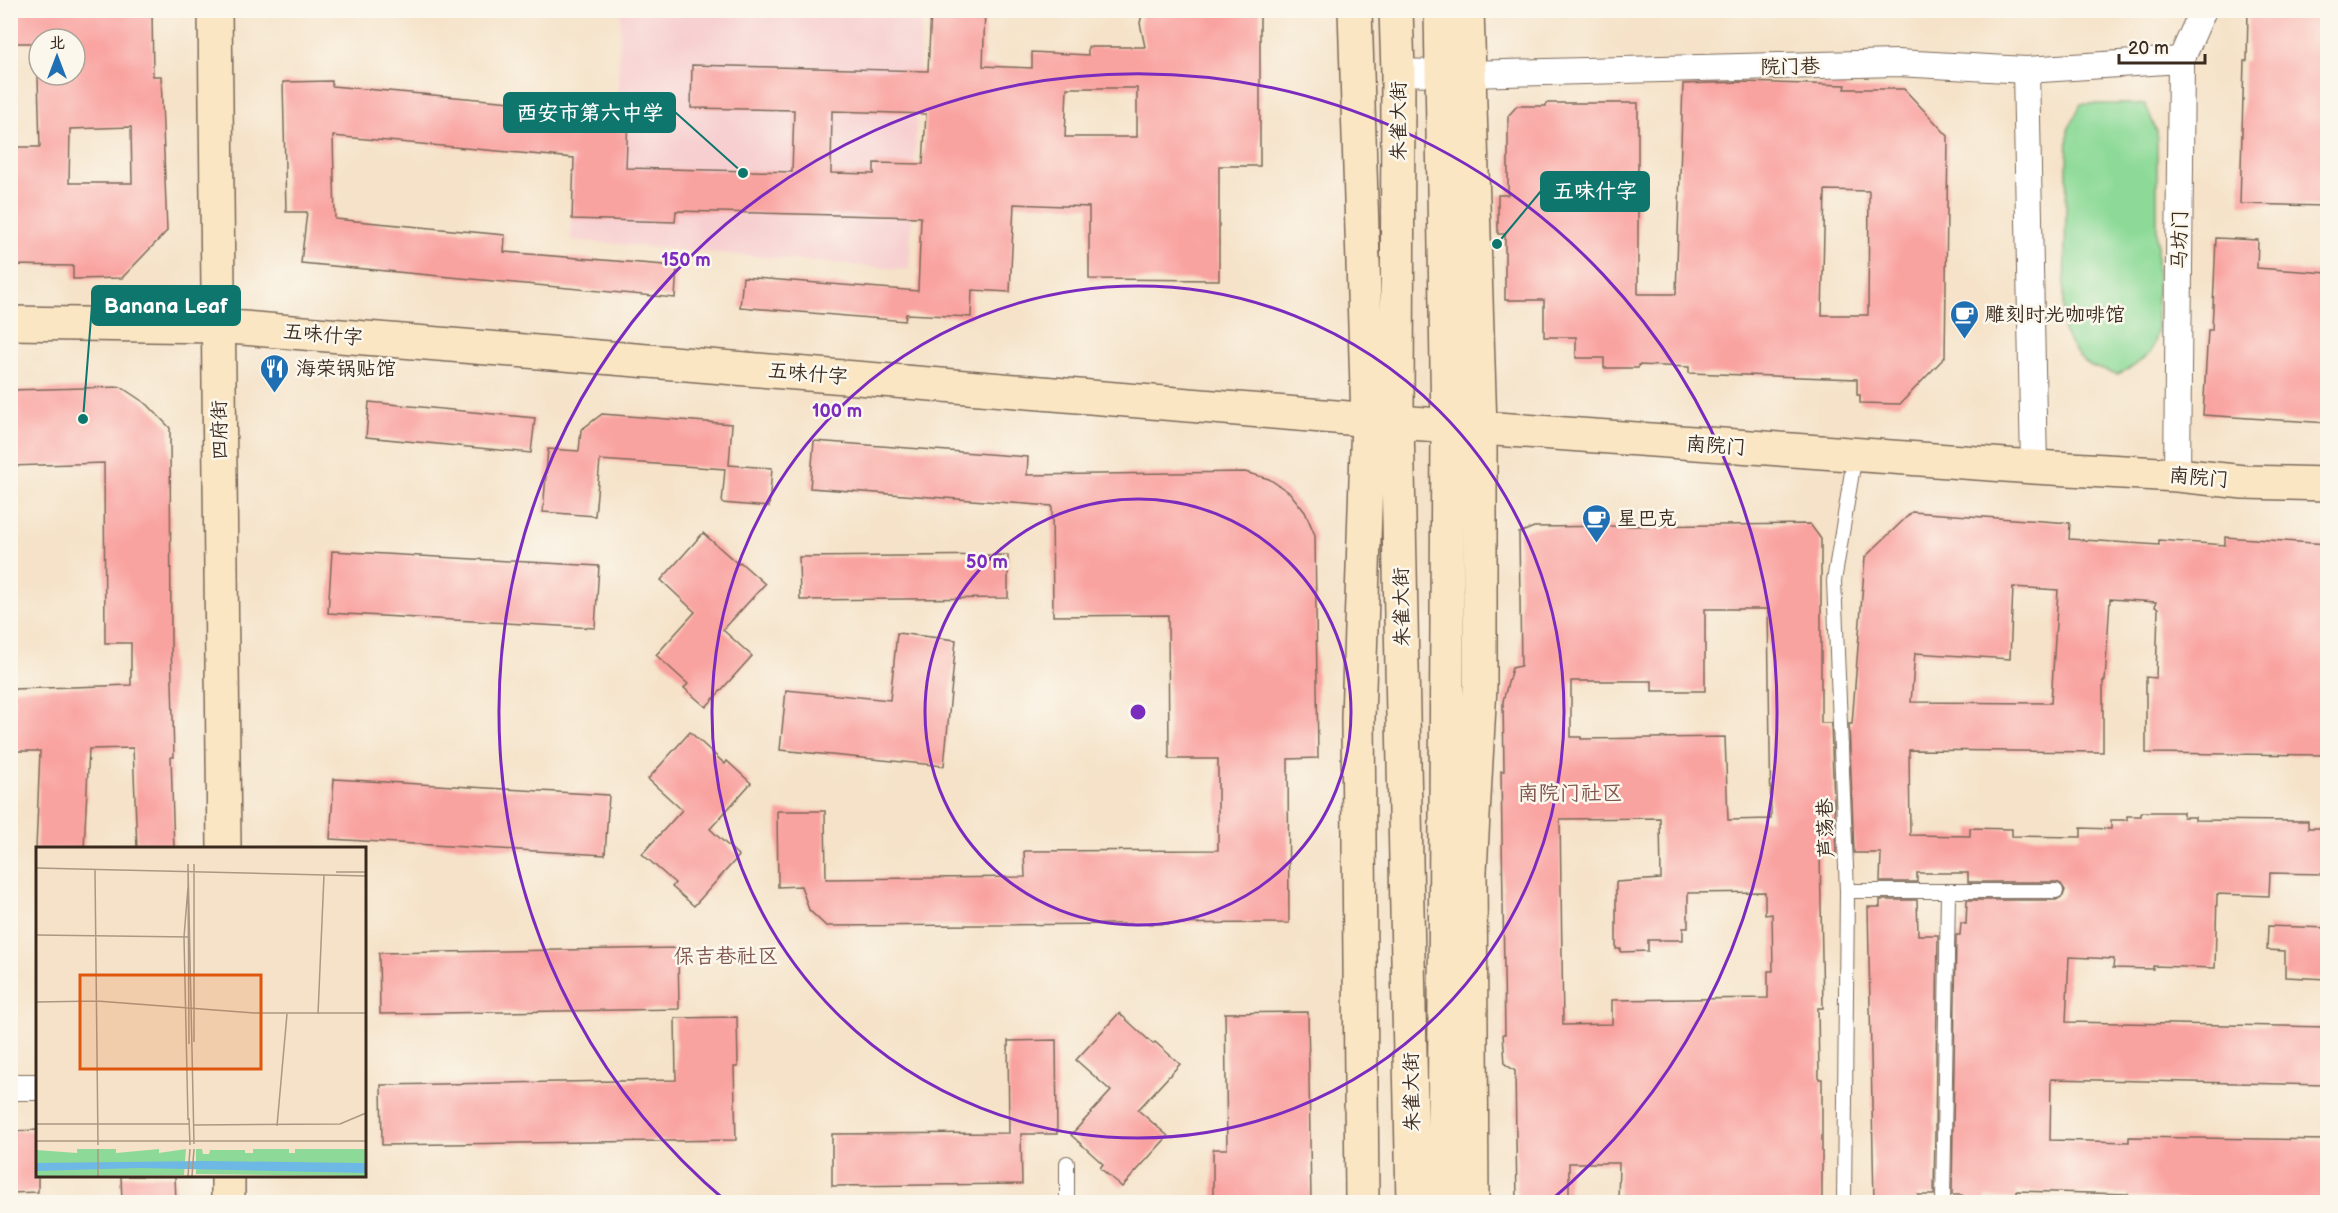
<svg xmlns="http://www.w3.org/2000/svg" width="2338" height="1213" font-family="'Balsamiq Sans','LXGW WenKai TC',sans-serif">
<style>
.built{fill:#f7cfd0}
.green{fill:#8dda98;stroke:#64825b;stroke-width:1.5}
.building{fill:#f9a3a0;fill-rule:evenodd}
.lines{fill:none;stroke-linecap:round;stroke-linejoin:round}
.lane-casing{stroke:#7c6a5a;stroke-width:16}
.street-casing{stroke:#7c6a5a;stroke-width:28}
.secondary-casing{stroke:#7c6a5a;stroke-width:36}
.lane{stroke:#fff;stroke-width:14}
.street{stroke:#fff;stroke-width:26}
.secondary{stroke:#fbe6c4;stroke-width:33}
.ring{fill:none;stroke:#7b2cbf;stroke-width:3}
.labels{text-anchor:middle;stroke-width:5;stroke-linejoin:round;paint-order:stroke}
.street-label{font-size:20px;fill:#3b2a1e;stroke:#fbf7ec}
.poi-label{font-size:20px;fill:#3b2a1e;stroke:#fbf7ec;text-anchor:start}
.neighbourhood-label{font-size:21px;fill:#7e544c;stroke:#fbf7ec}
.inset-road{fill:none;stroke:#ab9884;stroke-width:1.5}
.view{fill:#df570d;fill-opacity:0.15;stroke:#df570d;stroke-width:3}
.inset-edge{fill:none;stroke:#3b2a1e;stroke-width:3}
.centre{fill:#7b2cbf;stroke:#fbf7ec;stroke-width:3}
.ring-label{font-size:18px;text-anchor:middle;font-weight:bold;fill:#7b2cbf;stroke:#fbf7ec;stroke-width:5;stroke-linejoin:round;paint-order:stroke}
.leader{fill:none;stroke:#0f766e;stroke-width:2}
.callout-dot{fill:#0f766e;stroke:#fbf7ec;stroke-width:2}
.callout{fill:#0f766e;stroke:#0f766e;stroke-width:2}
.callout-label{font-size:21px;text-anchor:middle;font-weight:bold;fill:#fff}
</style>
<rect width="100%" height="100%" fill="#fbf7ec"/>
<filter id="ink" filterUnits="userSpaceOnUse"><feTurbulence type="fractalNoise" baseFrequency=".0167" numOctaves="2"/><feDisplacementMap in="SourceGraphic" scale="12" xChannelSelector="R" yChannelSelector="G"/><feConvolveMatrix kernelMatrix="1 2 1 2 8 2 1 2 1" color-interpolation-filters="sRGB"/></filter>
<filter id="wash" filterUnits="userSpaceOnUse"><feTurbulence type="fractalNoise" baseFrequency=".008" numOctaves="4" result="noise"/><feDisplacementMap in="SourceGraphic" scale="24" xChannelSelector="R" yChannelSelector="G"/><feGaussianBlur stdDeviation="1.35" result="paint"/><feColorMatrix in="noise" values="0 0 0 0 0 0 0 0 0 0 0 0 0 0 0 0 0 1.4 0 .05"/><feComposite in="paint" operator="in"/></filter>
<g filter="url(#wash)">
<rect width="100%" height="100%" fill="#f5e2c8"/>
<path class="built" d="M621,11H922L909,270L571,240L572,103L617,105Z"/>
<path class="green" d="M2081,104H2145L2157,132V332L2151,352L2134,366L2118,374C2083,366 2080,362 2063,331L2068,130Z"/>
<g id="blocks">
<g class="building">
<path d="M10,10H152L153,76H161L167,231L122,278L73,279V266L10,265V147H40L37,43H10ZM39,39H75V75H39ZM131,127L132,183H69L70,129Z"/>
<path d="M931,10H985L983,66L1032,68V52L1088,55V47H1145L1140,23L1143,10H1260V166H1219V280L1089,279V207L1014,204L1010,292L972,290L971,317L906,314L905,321L740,307L743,277L918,291L921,217L676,211L675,222L572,219L574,158L333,136L335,219L505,235L504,252L677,266L675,298L301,263L307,212H286L283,82L332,81V86L556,106L555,115L628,117L626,168L792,172L794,110L691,108L692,65L928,71ZM1067,88H1137V137H1065ZM832,111L926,114L923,164L874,163V174L831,173Z"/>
<path d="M2248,10H2328V206L2240,204L2244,61H2247Z"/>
<path d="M1740,82L1846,85L1845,89H1904L1948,136L1945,357L1900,404L1860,403V395H1857V379L1689,373V367L1638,365V368H1604V358H1576V337H1544V300H1505V234H1498V195H1508V116L1517,106H1546V103H1638V294H1676L1683,84ZM1825,190L1869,191L1868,315H1822Z"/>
<path d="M2216,238L2258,240L2257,268L2328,273V423L2203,415L2208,330H2212Z"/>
<path d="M121,387L148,405L170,428L171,642L174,757H171L174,849H137L133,748L89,749L84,849H36L40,751H16L14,689L131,685V643H105L104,463L10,466V390Z"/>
<path d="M369,402L535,418L531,453L366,437Z"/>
<path d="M602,414L732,424L729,465L772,468L769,507L722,503L725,469L600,460L595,516L543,512L548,449L579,451L581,430Z"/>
<path d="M814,441L1028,457L1027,475L1245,472L1269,479L1290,493L1305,512L1315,535L1318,758L1288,759L1289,923L826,926L809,910L801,886L778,887L777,811H825L826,879L1025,877L1024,851L1218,850V759H1169L1168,615L1053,616L1052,506L810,488Z"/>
<path d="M1912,512L2070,523L2069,539L2159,545V540L2225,545V537L2328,544V755L2146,753V677L2156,678L2158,608L2155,607L2156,602L2110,599L2105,681H2103V752L1909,750L1910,835L1970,836V828L2012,829V836L2081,837V828L2111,829V820H2127V816H2141V812H2183V817H2195V820L2308,821V828H2328V874L2270,873L2269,896L2217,894L2215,968L2153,966V969L2113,968L2114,959L2069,957L2066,1022L2328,1027V1085L2051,1079L2050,1140L2129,1142V1137L2328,1140V1202L2128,1198V1194L2017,1191V1199L1986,1197V1203H1962V1195H1952L1956,935H1960L1961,923L1966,924L1967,900H2056L2063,896L2065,890L2061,884L2056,882H1968V873H1917V882H1880L1881,853H1854L1849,724H1852L1865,557ZM2013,587L2058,590L2051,703L1911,702L1915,653L2010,659Z"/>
<path d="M1810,524L1821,539V723H1831L1836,853L1820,854L1823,1008H1818L1819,1079H1822V1203H1618L1619,1163H1569V1203H1517L1515,1071L1505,1064L1503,1034H1505L1501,771H1504L1503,701L1512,668L1521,666L1519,533L1534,527ZM1705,609H1768L1771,819L1728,820L1725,737L1581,739V737H1571V681H1652V691H1705ZM1660,818L1661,879L1616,882V949H1621V952L1648,951V940H1683V928H1688V893L1765,892V915L1772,914L1773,971H1768V998L1612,1000V1024L1563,1025L1560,819Z"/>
<path d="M703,533L738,564L740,562L765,584L723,630L752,656L706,707L684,688L688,684L656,655L695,612L661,580Z"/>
<path d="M332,551L599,566L595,628L328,613Z"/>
<path d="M1008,555V598L800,600L799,557Z"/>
<path d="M897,633L956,640L944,766L780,750L786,690L890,700Z"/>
<path d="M690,732L725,764L727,761L751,783L710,829L739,856L694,906L672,887L675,883L642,854L682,810L648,779Z"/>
<path d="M334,779L609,795L605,855L330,839Z"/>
<path d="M1880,900H1917L1918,935H1938L1934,1195H1918V1203H1874L1868,907H1880Z"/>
<path d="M2268,926L2328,928V979L2285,977V951L2267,950Z"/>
<path d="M678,948L679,1009L380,1014L379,953Z"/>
<path d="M1308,1012L1311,1203H1213V1149H1227L1225,1013Z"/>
<path d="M1119,1013L1153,1044L1155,1042L1180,1064L1138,1110L1168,1136L1122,1187L1100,1168L1103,1164L1071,1135L1111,1091L1076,1060Z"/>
<path d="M737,1017L738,1067H734L736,1140L382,1145L381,1085L676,1080L675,1018Z"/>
<path d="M1056,1040L1057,1134H1021L1022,1184L832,1186V1134L1009,1133L1008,1041Z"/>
<path d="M38,1130V1192L10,1193V1131Z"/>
<path d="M121,1176H175L176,1203H122Z"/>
</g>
</g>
</g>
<g filter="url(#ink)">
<use href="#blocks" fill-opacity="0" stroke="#7c6a5a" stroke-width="1.5"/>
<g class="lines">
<defs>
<g id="lane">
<path d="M1847,891H2056"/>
<path d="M1067,1163V1202"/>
<path d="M1844,1202L1847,891L1834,581L1855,454"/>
<path d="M1943,1202L1948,892"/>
</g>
<g id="street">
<path d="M2026,70L2034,467"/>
<path d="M1398,72L1468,74L1897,63L2026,70L2181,60"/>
<path d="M2177,475L2181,60L2203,10"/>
<path d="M10,1087H38"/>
</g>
<g id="secondary">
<path d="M215,10L224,848"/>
<path d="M1355,10L1368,420L1358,718L1362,1202"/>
<path d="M1396,10L1398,72L1397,422L1413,1202"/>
<path d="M1441,10L1448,425L1444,1202"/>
<path d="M1467,10L1480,428V686L1470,871L1472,1202"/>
<path d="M10,323L218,326L1397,422L2034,467L2177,475L2244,482L2328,484"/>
<path d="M228,1176V1202"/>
</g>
</defs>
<use href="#lane" class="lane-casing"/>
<use href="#street" class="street-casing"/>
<use href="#secondary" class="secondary-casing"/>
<use href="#lane" class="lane"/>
<use href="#street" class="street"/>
<use href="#secondary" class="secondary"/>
</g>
</g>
<g class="ring">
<circle cx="1138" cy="712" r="213"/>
<circle cx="1138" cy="712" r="426"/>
<path d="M727 1202A639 639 0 1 1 1549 1202"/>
</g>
<defs>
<symbol id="cafe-pin" viewBox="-11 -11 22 30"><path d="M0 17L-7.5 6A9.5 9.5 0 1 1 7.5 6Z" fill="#1f6fb2" stroke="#fbf7ec"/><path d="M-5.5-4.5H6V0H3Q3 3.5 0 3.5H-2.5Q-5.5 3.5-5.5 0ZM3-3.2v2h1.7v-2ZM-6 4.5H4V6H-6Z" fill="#fff"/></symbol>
<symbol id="restaurant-pin" viewBox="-11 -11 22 30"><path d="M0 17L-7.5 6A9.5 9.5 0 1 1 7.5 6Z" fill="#1f6fb2" stroke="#fbf7ec"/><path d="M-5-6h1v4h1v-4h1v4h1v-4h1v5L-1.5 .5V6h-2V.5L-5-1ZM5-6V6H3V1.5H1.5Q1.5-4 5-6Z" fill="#fff"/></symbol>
</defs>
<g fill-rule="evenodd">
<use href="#cafe-pin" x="1948" y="298" width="33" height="45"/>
<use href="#restaurant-pin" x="258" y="352" width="33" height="45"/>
<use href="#cafe-pin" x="1580" y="502" width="33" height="45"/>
</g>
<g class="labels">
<g class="street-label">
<text transform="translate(1790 66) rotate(-1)" y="7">院门巷</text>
<text transform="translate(1398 121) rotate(-90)" y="7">朱雀大街</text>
<text transform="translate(2179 240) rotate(-89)" y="7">马坊门</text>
<text transform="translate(323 334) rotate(5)" y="7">五味什字</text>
<text transform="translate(808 373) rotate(5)" y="7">五味什字</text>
<text transform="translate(219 430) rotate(-91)" y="7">四府街</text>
<text transform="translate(1716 445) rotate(4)" y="7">南院门</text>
<text transform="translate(2199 477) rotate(5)" y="7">南院门</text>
<text transform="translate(1401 607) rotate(-91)" y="7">朱雀大街</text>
<text transform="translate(1825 828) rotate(-92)" y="7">芦荡巷</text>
<text transform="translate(1411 1092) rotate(-91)" y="7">朱雀大街</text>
</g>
<g class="poi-label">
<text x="1985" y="321">雕刻时光咖啡馆</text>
<text x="296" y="375">海荣锅贴馆</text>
<text x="1617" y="525">星巴克</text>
</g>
<g class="neighbourhood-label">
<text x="1570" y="800">南院门社区</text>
<text x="726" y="963">保吉巷社区</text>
</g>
</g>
<g transform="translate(36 847)">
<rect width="330" height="330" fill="#f5e2c8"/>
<path d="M41,302H80V306L123,302V306L150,302L148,328L0,329V303L41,306ZM160,302H166L167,307H173L174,303H209V306H217V302H253V306H259V302H330V329L160,327Z" fill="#8dda98"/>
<path d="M171,314L323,316H330V326L104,321L0,324V316Z" fill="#6eb8e6"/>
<path class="inset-road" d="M152,17L158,297M152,19L153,197M0,21L330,29M59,23L62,298M300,25H330M152,40L148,90L152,273M0,88L154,90M0,155L61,154L218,166H330M282,167L288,28M158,195V17M153,271L154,298M0,277H153M158,278L304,277L330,266M241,279L251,167M0,294H330M62,302V329M152,329L154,302M156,329L158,302"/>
<path class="view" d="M44,128H225V222H44Z"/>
<rect width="330" height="330" class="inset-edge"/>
</g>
<circle cx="1138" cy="712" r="9" class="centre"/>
<g class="ring-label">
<text x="686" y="266">150 m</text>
<text x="837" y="417">100 m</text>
<text x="987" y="568">50 m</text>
</g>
<path class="leader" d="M743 173L675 112M1497 244L1541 191M83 419L92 305"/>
<g class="callout-dot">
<circle cx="743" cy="173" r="6"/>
<circle cx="1497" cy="244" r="6"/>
<circle cx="83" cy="419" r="6"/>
</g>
<g class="callout">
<rect x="504" y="93" width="171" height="39" rx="6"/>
<rect x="1541" y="172" width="108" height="39" rx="6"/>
<rect x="92" y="286" width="148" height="39" rx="6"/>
</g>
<g class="callout-label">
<text x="590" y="120">西安市第六中学</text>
<text x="1595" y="198">五味什字</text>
<text x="166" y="313">Banana Leaf</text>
</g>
<rect width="2338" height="1213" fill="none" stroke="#fbf7ec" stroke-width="36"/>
<g transform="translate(57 57)"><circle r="28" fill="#fbf7ec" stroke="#aea59a" stroke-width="1.5"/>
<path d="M0-4.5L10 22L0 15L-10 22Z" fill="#1f6fb2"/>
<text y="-9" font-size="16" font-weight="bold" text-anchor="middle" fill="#3b2a1e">北</text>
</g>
<path d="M2119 54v9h86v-9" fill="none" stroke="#3b2a1e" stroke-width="3"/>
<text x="2128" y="54" font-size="18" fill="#3b2a1e" stroke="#fbf7ec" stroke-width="4.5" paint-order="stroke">20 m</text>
</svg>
